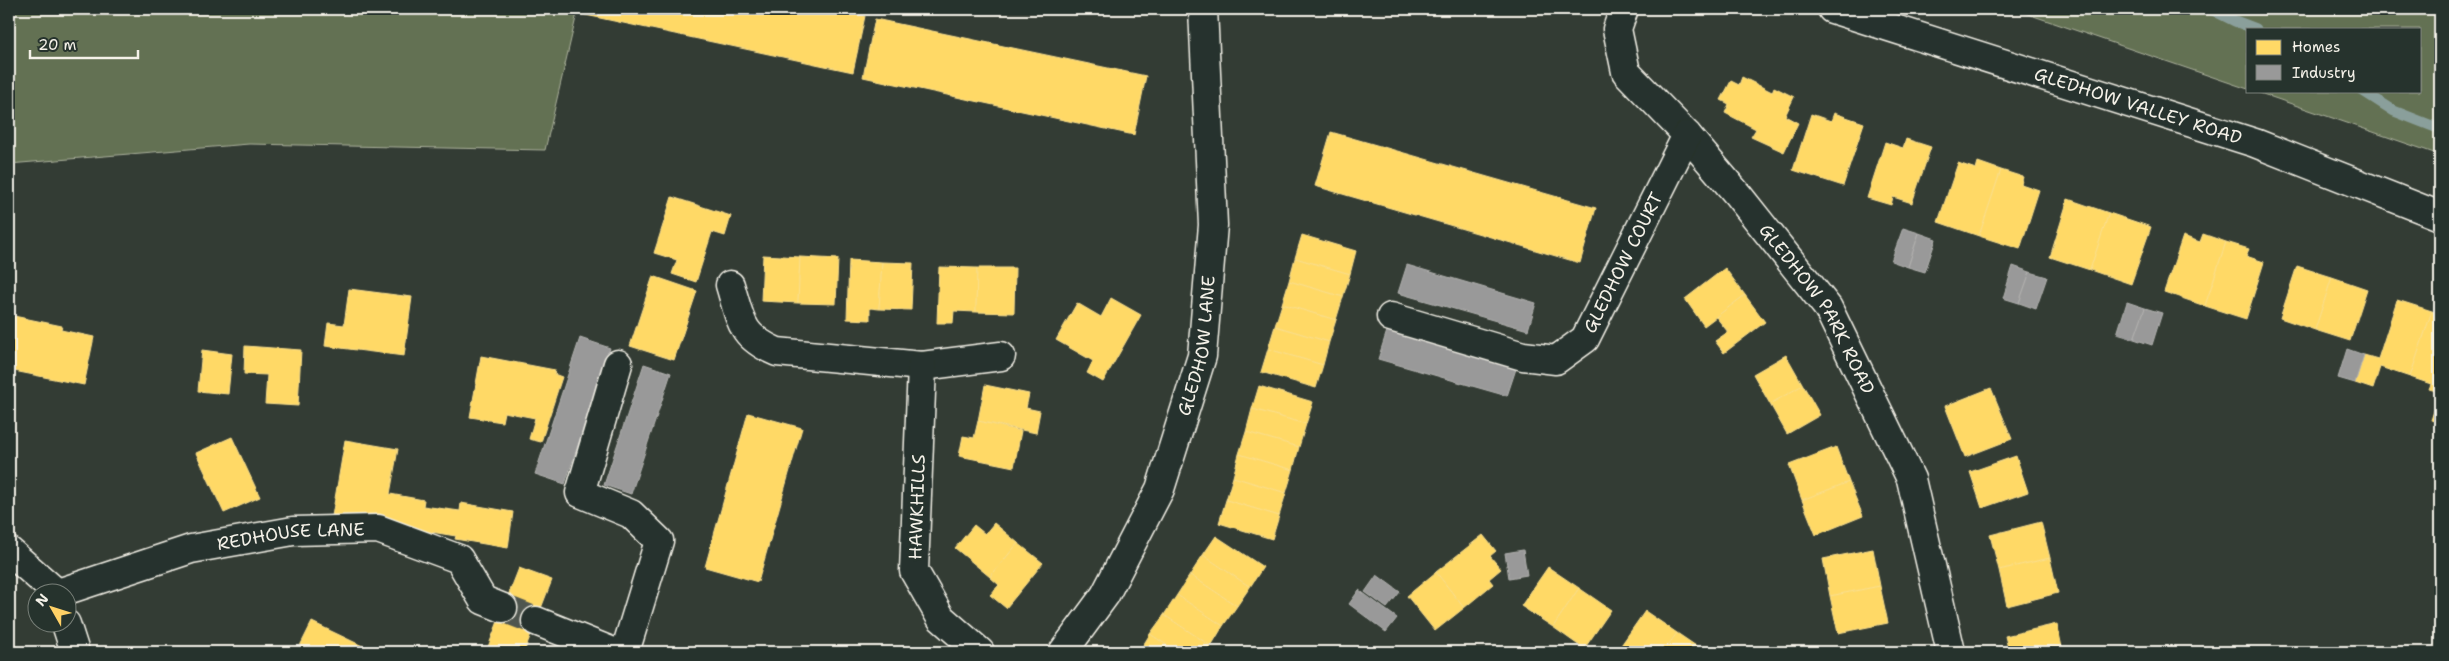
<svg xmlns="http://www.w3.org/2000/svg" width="2449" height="661" font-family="'Shantell Sans',sans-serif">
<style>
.green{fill:#637152;stroke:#acb19d}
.homes{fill:#ffd966;stroke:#fce08d}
.industry{fill:#999;stroke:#b4b3b1}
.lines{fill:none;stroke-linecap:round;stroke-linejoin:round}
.stream{stroke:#8a9f9b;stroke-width:11}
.minor-tunnel{stroke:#50574f;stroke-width:28;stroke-dasharray:28 14;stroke-linecap:butt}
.minor-casing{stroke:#f4f1e8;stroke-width:31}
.minor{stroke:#26332d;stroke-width:28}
.labels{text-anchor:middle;stroke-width:5;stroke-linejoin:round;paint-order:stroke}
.street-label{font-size:18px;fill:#f4f1e8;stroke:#26332d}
</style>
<rect width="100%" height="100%" fill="#333c34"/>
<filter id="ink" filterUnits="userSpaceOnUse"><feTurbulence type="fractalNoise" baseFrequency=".02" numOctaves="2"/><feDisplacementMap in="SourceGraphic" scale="10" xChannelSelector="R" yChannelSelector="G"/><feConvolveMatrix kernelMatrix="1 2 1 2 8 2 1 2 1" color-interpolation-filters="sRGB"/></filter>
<g filter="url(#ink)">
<g class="green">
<path d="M9,9H578L545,150L249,144L9,164Z"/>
<path d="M2013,9H2440V155L2254,91H2420V29H2248V89Z"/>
</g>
<g class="homes">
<path d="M582,9H829L865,16L853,72L581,14Z"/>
<path d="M875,19L1146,76L1134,135L863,77Z"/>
<path d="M1742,77L1772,92L1774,87L1794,97L1785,116L1798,123L1784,152L1751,137L1756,129L1725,113L1729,104L1721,100L1731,81L1739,85Z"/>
<path d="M1834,113L1864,123L1843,186L1793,170L1811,114L1831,121Z"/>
<path d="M1331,132L1596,208L1580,263L1315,186Z"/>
<path d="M1906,139L1931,147L1912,203L1893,197L1891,205L1867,198L1885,142L1903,148Z"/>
<path d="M1978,162L2001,170L1979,236L1938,222L1958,163L1976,169Z"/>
<path d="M2001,170L2023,177L2021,184L2039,190L2020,249L1979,236Z"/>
<path d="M672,197L731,216L725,236L712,232L696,282L672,274L677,260L654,253Z"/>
<path d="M2068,199L2109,213L2090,270L2050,257Z"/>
<path d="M2109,213L2151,227L2131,284L2090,270Z"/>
<path d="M2203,234L2226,242L2205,306L2164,292L2183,236L2200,242Z"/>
<path d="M1302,235L1356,251L1350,274L1295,258Z"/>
<path d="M2226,242L2249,249L2246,256L2264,262L2246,319L2205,306Z"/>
<path d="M763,255L800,257L798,303L761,301Z"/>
<path d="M800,257L838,259L836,304L798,303Z"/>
<path d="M1295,258L1350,274L1343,297L1289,281Z"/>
<path d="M849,260L882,262L879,309L870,308V320L847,319Z"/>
<path d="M882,262L913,263L911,310L879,309Z"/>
<path d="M2297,266L2332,277L2315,330L2280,318Z"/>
<path d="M939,267L977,268L976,312L954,311L953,323H937Z"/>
<path d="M977,268H1015L1014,313L976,312Z"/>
<path d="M1725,268L1745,295L1704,326L1685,299Z"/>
<path d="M653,276L697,291L674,360L630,346Z"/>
<path d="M2332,277L2367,289L2350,341L2315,330Z"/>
<path d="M1289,281L1343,297L1336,320L1282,304Z"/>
<path d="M349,289L412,297L404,356L325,346L328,323L344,325Z"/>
<path d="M1745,295L1765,322L1724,353L1715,341L1728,332L1716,317Z"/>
<path d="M1111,298L1141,315L1103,382L1087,373L1093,361L1056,340L1077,303L1101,317Z"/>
<path d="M2397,300L2432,311L2410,377L2380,367L2373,389L2355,383L2364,355L2378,359Z"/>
<path d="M1282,304L1336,320L1329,342L1275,326Z"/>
<path d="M2432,311L2440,314V392L2429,389L2431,384L2410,377Z"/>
<path d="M9,315L62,326L61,330L94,337L84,385L9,370Z"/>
<path d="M1275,326L1329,342L1323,365L1268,349Z"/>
<path d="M245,346L301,350L298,406L265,404L267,375L244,374Z"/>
<path d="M1268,349L1323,365L1316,388L1261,372Z"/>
<path d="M202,350L232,354L228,394L198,391Z"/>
<path d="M1786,355L1803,385L1770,404L1753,374Z"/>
<path d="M481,356L555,370L554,374L562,377L541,442L529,439L535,418L504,412L502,422L470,417Z"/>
<path d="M985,385L1029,394L1026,408L1040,411L1036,433L978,421Z"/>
<path d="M1803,385L1820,415L1787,434L1770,404Z"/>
<path d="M1259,386L1313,402L1306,424L1252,409Z"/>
<path d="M1991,388L2012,439L1965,457L1945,406Z"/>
<path d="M2440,393V423L2431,420Z"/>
<path d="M1252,409L1306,424L1299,447L1246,432Z"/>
<path d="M748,413L802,428L758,582L705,567Z"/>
<path d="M978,421L1021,431L1014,467L959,456L963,436L974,438Z"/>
<path d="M1246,432L1299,447L1293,470L1239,454Z"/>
<path d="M232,437L260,497L224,513L196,453Z"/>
<path d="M345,440L398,449L390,494L424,500L423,506L460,511L461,503L513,512L508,548L455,539L456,536L362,521L331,522Z"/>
<path d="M1836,447L1849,482L1802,500L1789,465Z"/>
<path d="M1239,454L1293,470L1286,493L1233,477Z"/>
<path d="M2016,456L2028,492L1982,508L1970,472Z"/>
<path d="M1233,477L1286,493L1279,516L1226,500Z"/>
<path d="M1849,482L1863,516L1816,535L1802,500Z"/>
<path d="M1226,500L1279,516L1272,539L1219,523Z"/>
<path d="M2041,522L2050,558L1999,570L1990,535Z"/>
<path d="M994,523L1018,543L990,577L955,548L974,525L985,534Z"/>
<path d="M1483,535L1496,551L1490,556L1501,569L1489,579L1493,584L1464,608L1436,572Z"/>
<path d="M1216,536L1263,567L1250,587L1203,555Z"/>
<path d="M1018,543L1043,563L1006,608L990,595L999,585L990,577Z"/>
<path d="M1873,549L1880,586L1830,596L1823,559Z"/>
<path d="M1203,555L1250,587L1237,606L1190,575Z"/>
<path d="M2050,558L2058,593L2007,606L1999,570Z"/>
<path d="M1548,567L1579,588L1553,627L1521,606Z"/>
<path d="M519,568L552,580L524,652H486Z"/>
<path d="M1436,572L1464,608L1435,631L1407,596Z"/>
<path d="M1190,575L1237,606L1223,626L1177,595Z"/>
<path d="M1880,586L1888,623L1838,633L1830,596Z"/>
<path d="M1579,588L1611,610L1584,649L1553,627Z"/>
<path d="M1177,595L1223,626L1211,646L1164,615Z"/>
<path d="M1645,611L1677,633L1663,652H1620L1617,651Z"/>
<path d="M1164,615L1211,646L1206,652H1177L1150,634Z"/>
<path d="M312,622L375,652H297Z"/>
<path d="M2057,624L2063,652H2009L2005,636Z"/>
<path d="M1677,633L1705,652H1663Z"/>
<path d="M1150,634L1177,652H1139Z"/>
</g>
<g class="industry">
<path d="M1903,228L1919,233L1908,267L1891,261Z"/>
<path d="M1919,233L1936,239L1925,272L1908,267Z"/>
<path d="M1407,265L1536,303L1528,330L1398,293Z"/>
<path d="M2013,266L2030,272L2019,303L2003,298Z"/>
<path d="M2030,272L2047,277L2036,309L2019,303Z"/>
<path d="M2127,302L2145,308L2134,339L2117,334Z"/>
<path d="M2145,308L2162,313L2152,345L2134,339Z"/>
<path d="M1387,331L1516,369L1507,396L1378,359Z"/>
<path d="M580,338L610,348L565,484L535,474Z"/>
<path d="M2347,349L2364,355L2355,383L2338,378Z"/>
<path d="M644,364L671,373L631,494L604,485Z"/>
<path d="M1523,550L1527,575L1509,578L1505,553Z"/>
<path d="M1377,575L1400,592L1387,608L1365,592Z"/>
<path d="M1359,590L1397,618L1386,632L1349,604Z"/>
</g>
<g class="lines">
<g class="stream">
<path d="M2211,9L2235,21L2256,29"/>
<path d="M2363,91L2394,111L2440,129"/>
</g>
<path class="minor-tunnel" d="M503,608L536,621"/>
<defs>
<g id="minor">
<path id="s1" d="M1624,9L1617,29L1626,72L1687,135L1738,195L1828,308L1911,479L1951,652"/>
<path id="s2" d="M1832,9L2255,143L2440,216"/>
<path d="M730,285C741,321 740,336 777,352L922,366L1001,356"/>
<path id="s3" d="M1391,317L1523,356L1556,360L1585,339L1687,135"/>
<path d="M618,364L580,493L631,514L659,541L625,652"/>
<path d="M922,366L914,571L941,618L980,652"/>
<path d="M9,551L58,594"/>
<path id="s4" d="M58,593L191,549L293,531L378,529L459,559L483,600L503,608"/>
<path d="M536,621L613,652"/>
<path d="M66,624L75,652"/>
<path id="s5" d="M1063,652L1105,595L1160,489L1202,356L1213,225L1203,9"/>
</g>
</defs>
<use href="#minor" class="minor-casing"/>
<use href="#minor" class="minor"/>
</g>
</g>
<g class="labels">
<g class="street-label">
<text dy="6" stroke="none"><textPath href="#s2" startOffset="321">GLEDHOW VALLEY ROAD</textPath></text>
<text dy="6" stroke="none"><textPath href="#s3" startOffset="292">GLEDHOW COURT</textPath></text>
<text dy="6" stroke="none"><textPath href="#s1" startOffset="371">GLEDHOW PARK ROAD</textPath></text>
<text dy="6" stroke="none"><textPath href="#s5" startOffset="339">GLEDHOW LANE</textPath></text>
<text transform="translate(917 507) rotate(-88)" y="6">HAWKHILLS</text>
<text dy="6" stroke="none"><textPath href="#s4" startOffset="241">REDHOUSE LANE</textPath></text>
</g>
</g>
<rect width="2449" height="661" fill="none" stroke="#26332d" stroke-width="30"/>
<rect x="15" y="15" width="2419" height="631" fill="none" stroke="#f4f1e8" stroke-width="2" filter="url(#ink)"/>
<rect x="2246" y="28" width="175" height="65" fill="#26332d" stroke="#787f78"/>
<rect x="2256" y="40" width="25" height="15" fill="#ffd966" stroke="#787f78"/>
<text x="2292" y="52" font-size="15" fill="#f4f1e8">Homes</text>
<rect x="2256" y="65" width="25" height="15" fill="#999999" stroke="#787f78"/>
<text x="2292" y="78" font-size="15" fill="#f4f1e8">Industry</text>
<g transform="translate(52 608) rotate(309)"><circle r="24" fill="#26332d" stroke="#787f78"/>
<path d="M0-4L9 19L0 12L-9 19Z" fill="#ffd166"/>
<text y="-8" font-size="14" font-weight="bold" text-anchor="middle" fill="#f4f1e8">N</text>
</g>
<path d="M30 50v8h108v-8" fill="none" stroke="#f4f1e8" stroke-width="2.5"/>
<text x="38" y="50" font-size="15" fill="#f4f1e8" stroke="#26332d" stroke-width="4" paint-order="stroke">20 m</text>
</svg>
